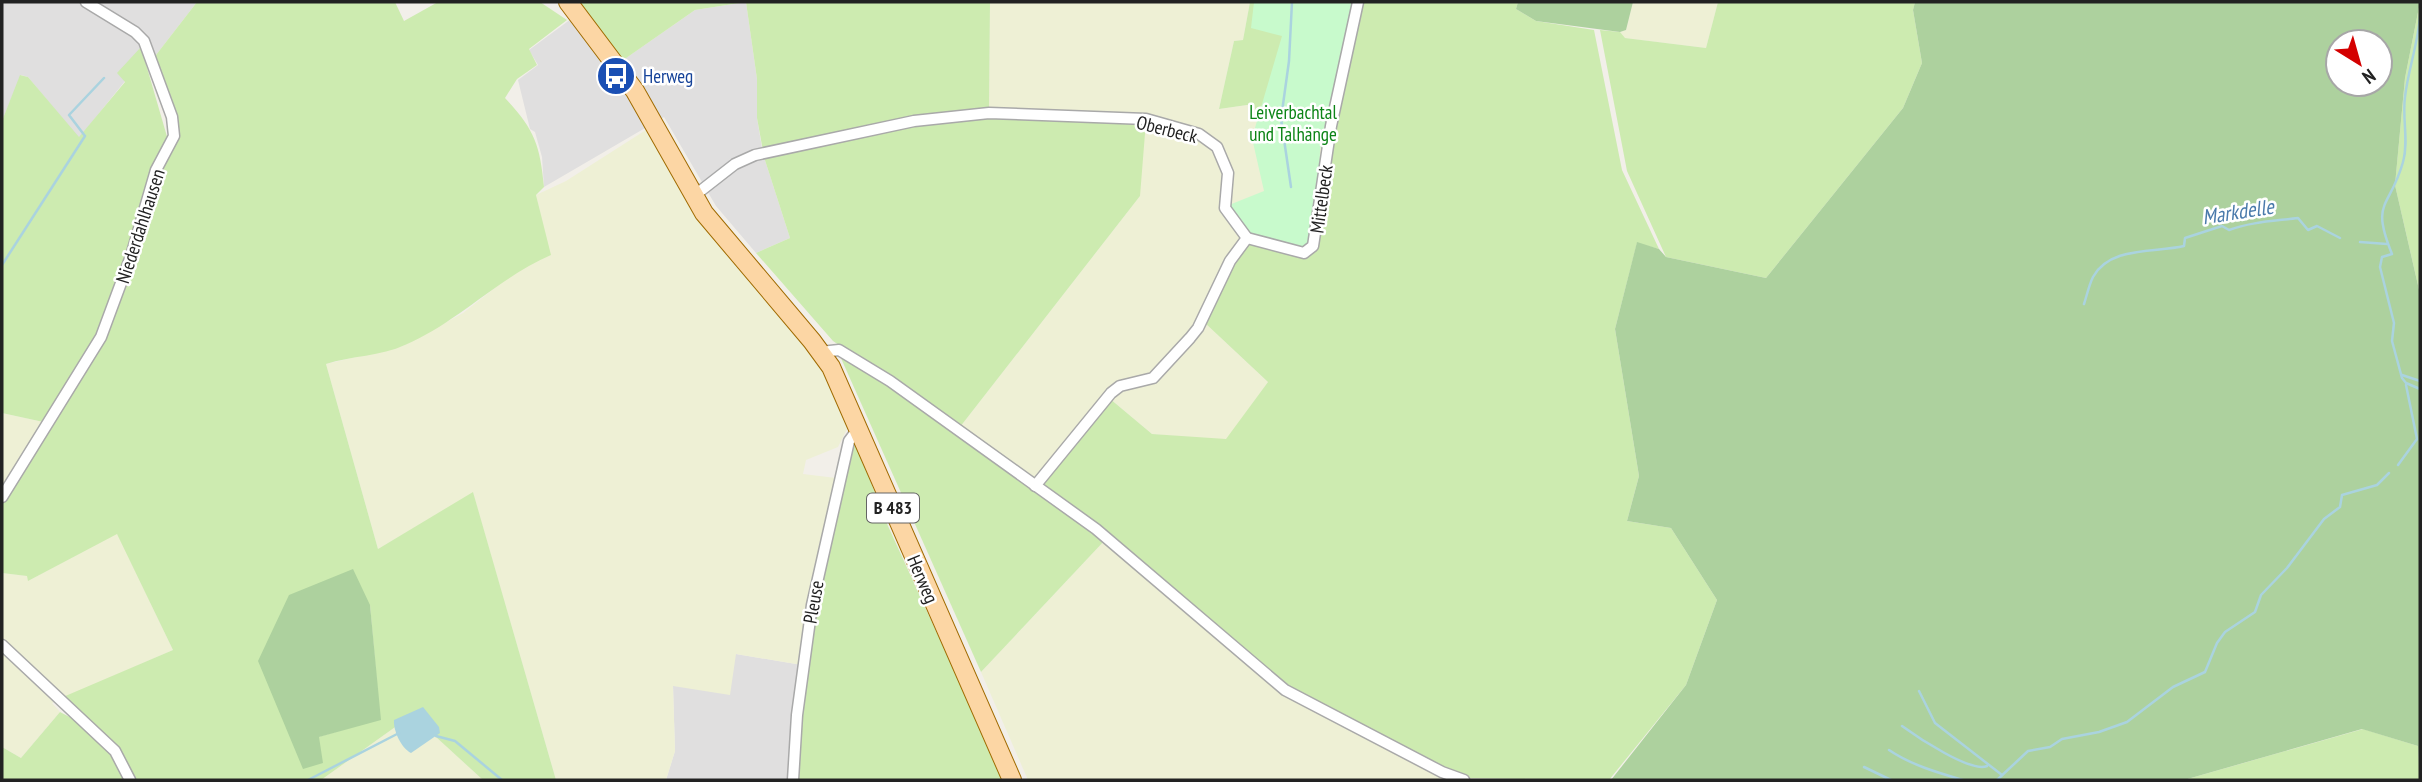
<svg xmlns="http://www.w3.org/2000/svg" width="2422" height="782" font-family="'PT Sans Narrow',sans-serif">
<style>
.residential{fill:#e0dfdf}
.farmland{fill:#eef0d5}
.grass{fill:#cdebb0;fill-rule:evenodd}
.forest{fill:#add19e;fill-rule:evenodd}
.park{fill:#c8facc}
.water{fill:#aad3df}
.lines{fill:none;stroke-linecap:round;stroke-linejoin:round}
.stream{stroke:#aad3df;stroke-width:2.5}
.minor-casing{stroke:#a9a9a9;stroke-width:13}
.primary-casing{stroke:#a06b00;stroke-width:20}
.minor{stroke:#fff;stroke-width:10}
.primary{stroke:#fcd6a4;stroke-width:18}
.labels{text-anchor:middle;stroke-width:5;stroke-linejoin:round;paint-order:stroke}
.shield{fill:#fff;stroke:#646464;stroke-width:2}
.shield-label{font-size:18px;font-weight:bold;fill:#222}
.transit-label{font-size:19px;fill:#164399;stroke:#fff;text-anchor:start}
.park-label{font-size:19px;fill:#0c8416;stroke:#fff}
.street-label{font-size:19px;fill:#222;stroke:#fff}
.water-label{font-size:21px;font-style:italic;fill:#4a7aab;stroke:#fff}
</style>
<rect width="100%" height="100%" fill="#f2efe9"/>
<g class="residential">
<path d="M2,2H197L149,64L144,47L118,73L125,81L79,138L28,77L21,75L2,121Z"/>
<path d="M746,2L757,79V118L763,154L790,238L756,253L716,206L664,117L544,187L542,157L535,132L530,129L518,80L538,65L529,50L571,19L616,65L695,10Z"/>
<path d="M736,654L802,665L792,780H666L675,751L673,686Z"/>
</g>
<g class="farmland">
<path d="M990,2H1250L1243,40L1234,41L1219,109L1254,104L1260,133L1330,120L1321,181L1205,323L1268,382L1226,440L1152,434L1109,398L1033,483L960,427L1140,196L989,112Z"/>
<path d="M1633,2H1718L1706,48L1624,38L1620,32L1626,30Z"/>
<path d="M649,128L814,355L849,425L838,447L806,460L803,474L836,478L802,665L736,654L730,695L673,686L675,751L666,780H556L473,493L378,549L326,364L403,346L463,313L520,268L550,255L536,195L566,181Z"/>
<path d="M2,413L48,423L2,495Z"/>
<path d="M117,533L173,650L52,703L60,712L21,758L2,747V573L28,576V581Z"/>
<path d="M1106,539L1454,780H1028L981,672Z"/>
<path d="M412,715L483,780H321Z"/>
</g>
<g class="grass">
<path d="M197,2H395L404,21L438,2H540L567,20L529,49L537,65L517,79L505,98C534,129 540,144 544,187L536,195L551,255C498,278 458,322 405,345C381,356 351,356 326,364L378,549L473,492L556,780H483L412,715L321,780H135L63,697L173,650L117,534L28,581L27,576L2,573V500L102,337L147,194L173,140L149,64ZM370,605L380,719L318,737Z"/>
<path d="M570,2H990L989,112L763,151L757,118V79L746,2L695,10L619,63Z"/>
<path d="M1250,2H1356L1260,133L1254,104L1219,109L1234,41L1243,40Z"/>
<path d="M1360,2H1518L1516,9L1536,21L1594,30L1622,170L1659,249L1637,243L1615,329L1639,476L1627,521L1671,528L1717,600L1686,685L1609,780L1458,778L1290,690L1040,484L1109,398L1152,434L1226,439L1268,382L1205,323L1244,242L1304,254Z"/>
<path d="M1718,2H1915L1913,10L1922,63L1903,108L1766,278L1666,257L1627,171L1600,30L1620,32L1625,38L1706,48Z"/>
<path d="M2420,2V294L2395,185L2405,78Z"/>
<path d="M141,47L168,140L143,195L130,257L99,337L48,423L2,413V121L20,75L28,77L79,137L125,82L117,73Z"/>
<path d="M949,117L1146,121L1140,196L960,427L833,341L756,253L790,238L763,154Z"/>
<path d="M840,356L880,377L1106,539L981,672Z"/>
<path d="M855,442L888,526L1004,780H794L806,654L834,519L843,494L846,462Z"/>
<path d="M60,712C95,729 109,746 125,780H2V747L21,758Z"/>
<path d="M2363,729L2418,746L2420,780H2184Z"/>
</g>
<g class="forest">
<path d="M1518,2H1633L1626,30L1620,32L1536,21L1516,9Z"/>
<path d="M1915,2H2420L2405,78L2395,185L2420,294V780L2418,746L2362,729L2184,780H1611L1686,685L1717,600L1671,528L1627,521L1639,476L1615,329L1637,242L1659,249L1666,257L1766,278L1903,108L1922,63L1913,10ZM2338,42H2380V84H2338Z"/>
<path d="M353,569L370,605L381,720L319,737L323,763L303,769L258,661L289,595Z"/>
</g>
<path class="park" d="M1254,2H1355L1320,150L1319,196L1307,254L1246,235L1229,205L1264,191L1252,138L1282,36L1251,28Z"/>
<path class="water" d="M423,707L439,727L440,733L411,753C401,748 393,730 394,720Z"/>
<g class="lines">
<g class="stream">
<path d="M2420,16C2418,44 2408,70 2405,97C2402,118 2409,141 2403,162C2390,209 2370,200 2392,254L2382,257L2380,267L2394,323L2392,341L2402,378L2406,383L2420,389"/>
<path d="M1291,187L1281,119L1289,61L1292,2"/>
<path d="M2360,242L2387,244"/>
<path d="M2,265L85,136L69,115L104,78"/>
<path d="M2084,304C2087,295 2089,285 2093,277C2110,246 2154,253 2184,246L2185,238L2222,226L2229,230C2250,222 2275,221 2298,218L2308,230L2317,226L2340,238"/>
<path d="M2402,375L2420,381"/>
<path d="M2398,465L2417,439L2406,385"/>
<path d="M1919,691L1935,723L2002,775"/>
<path d="M1902,726C1917,737 1971,773 1987,766"/>
<path d="M436,736L455,741L502,780"/>
<path d="M1889,750C1911,765 1939,773 1963,780"/>
<path d="M1864,767L1891,780"/>
<path d="M308,780L399,733"/>
<path d="M1997,780L2028,751L2050,747L2062,739L2099,732L2127,722L2173,687L2205,672L2217,643L2225,632L2255,612L2261,595L2287,568L2324,519L2340,507L2342,495L2377,485L2389,473"/>
</g>
<defs>
<g id="minor">
<path d="M694,196L735,164L755,155L914,121L989,113L1146,119L1199,134L1217,147L1228,173L1225,208L1247,238L1230,261L1198,328L1190,338L1153,378L1120,386L1111,393L1035,486"/>
<path d="M1247,238L1304,253L1313,246L1331,126L1358,2"/>
<path d="M821,352L839,350L890,381L1096,529L1285,690L1442,772L1464,780"/>
<path d="M2,497L101,337L131,256L156,170L174,136L172,117L144,41L135,32L86,2"/>
<path d="M2,645L115,751L130,780"/>
<path d="M793,780L797,715L812,605L849,441L858,429"/>
</g>
<path id="primary" d="M568,2L635,91L704,213L812,341L831,367L1012,780"/>
</defs>
<use href="#minor" class="minor-casing"/>
<use href="#primary" class="primary-casing"/>
<use href="#minor" class="minor"/>
<use href="#primary" class="primary"/>
</g>
<defs>
<symbol id="bus-disc" viewBox="-11 -11 22 22"><circle r="9.5" fill="#1a4fb4" stroke="#fff"/><path d="M-5-6H5V4H4V6H2V4H-2V6H-4V4H-5ZM-3.5-4V0h7V-4ZM-3.5 1.2v1.5H-2V1.2ZM2 1.2v1.5H3.5V1.2Z" fill="#fff"/></symbol>
</defs>
<g fill-rule="evenodd">
<use href="#bus-disc" x="594" y="54" width="44" height="44"/>
</g>
<g class="labels">
<rect class="shield" x="867" y="493.5" width="52" height="29" rx="5"/>
<g class="shield-label">
<text x="893" y="514">B 483</text>
</g>
<g class="transit-label">
<text x="643" y="83">Herweg</text>
</g>
<g class="park-label">
<text x="1293" y="119">Leiverbachtal<tspan x="1293" dy="22">und Talhänge</tspan></text>
</g>
<g class="street-label">
<text transform="translate(1167 129) rotate(14)" y="7">Oberbeck</text>
<text transform="translate(1321 199) rotate(-82)" y="7">Mittelbeck</text>
<text transform="translate(140 226) rotate(-72)" y="7">Niederdahlhausen</text>
<text transform="translate(923 579) rotate(67)" y="7">Herweg</text>
<text transform="translate(813 602) rotate(-80)" y="7">Pleuse</text>
</g>
<g class="water-label">
<text transform="translate(2238 212) rotate(-9)" y="7">Markdelle</text>
</g>
</g>
<rect width="2422" height="782" fill="none" stroke="#222222" stroke-width="7"/>
<g transform="translate(2359 63) rotate(143)"><circle r="33" fill="#ffffff" stroke="#a7a7a7" stroke-width="2"/>
<path d="M0-5L12 26L0 18L-12 26Z" fill="#d40000"/>
<text y="-10" font-size="19" font-weight="bold" text-anchor="middle" fill="#222222">N</text>
</g>
</svg>
